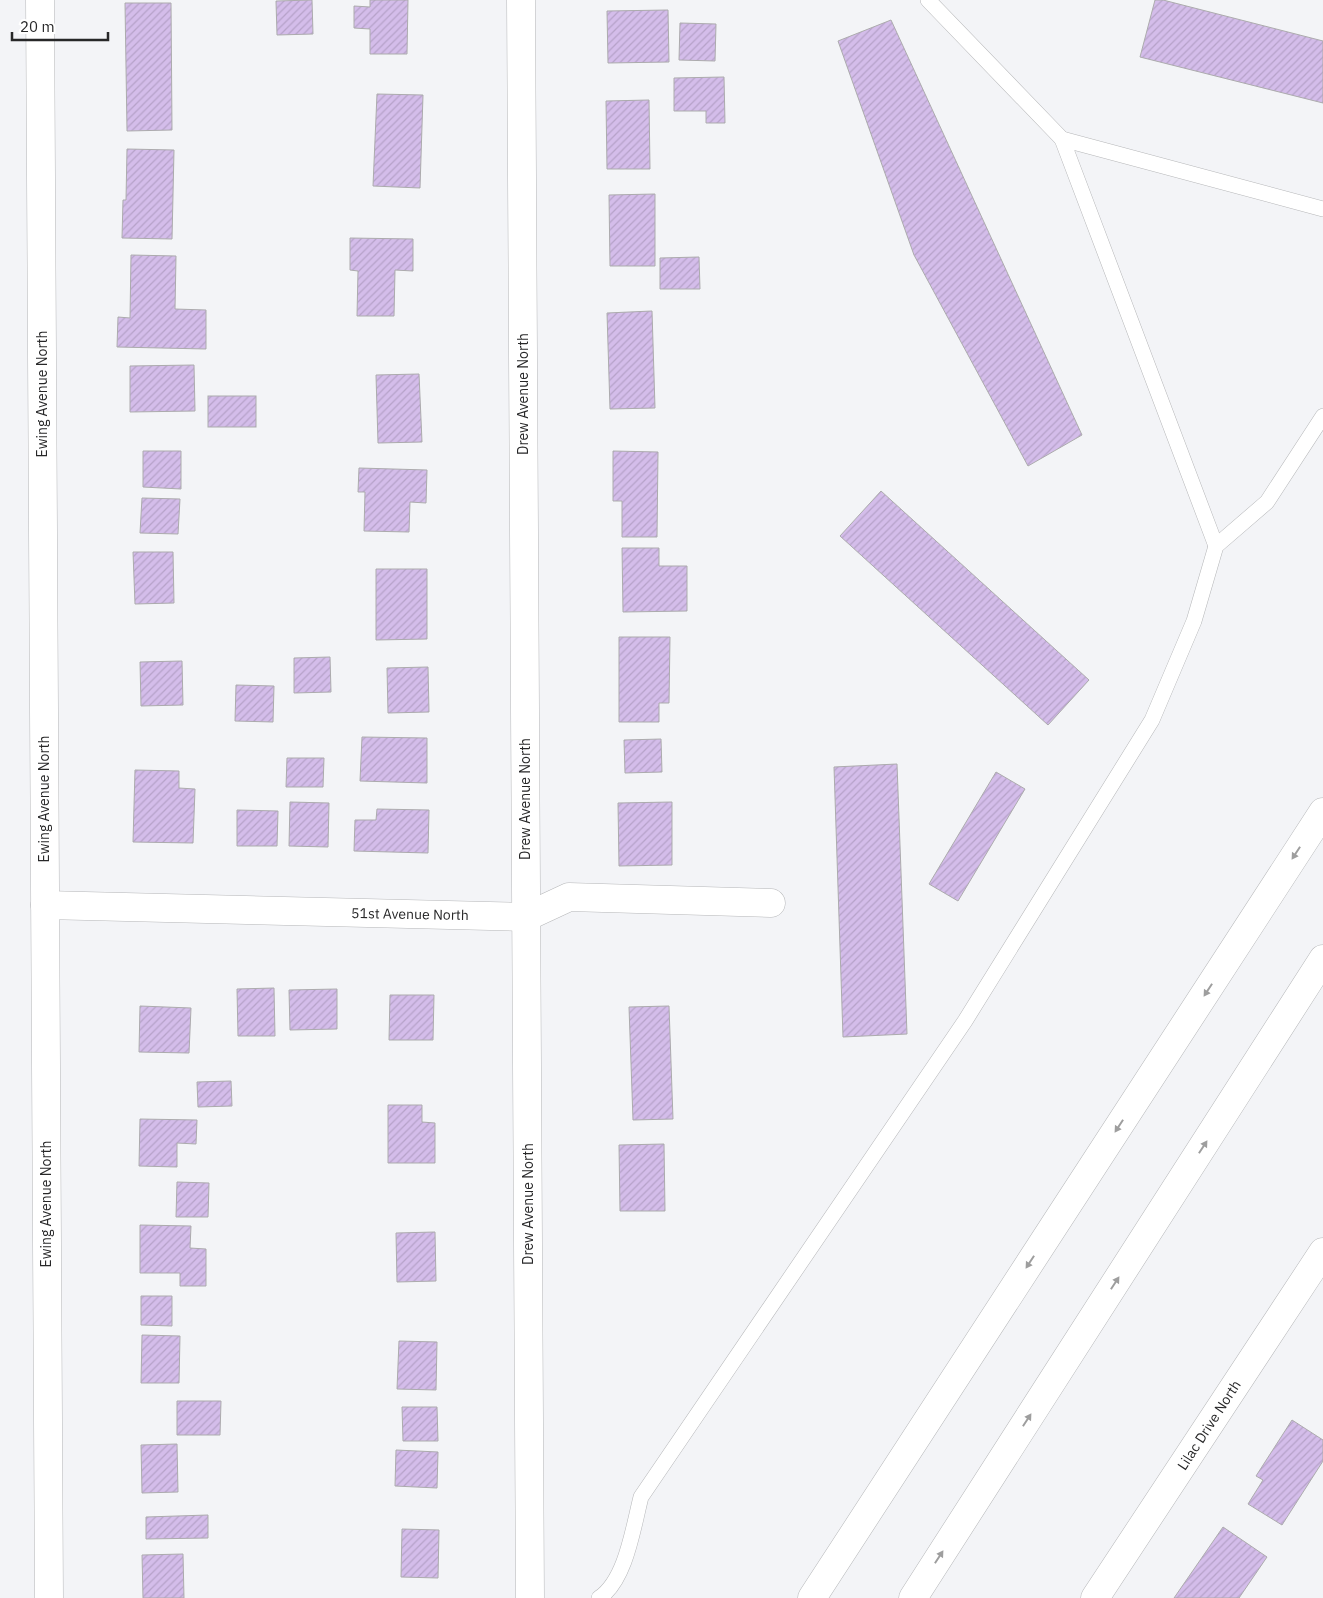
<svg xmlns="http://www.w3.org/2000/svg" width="1323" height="1598" font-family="'IBM Plex Sans',sans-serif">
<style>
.building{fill:url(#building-hatch);stroke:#acabad}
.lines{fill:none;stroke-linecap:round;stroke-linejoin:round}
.lane-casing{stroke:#b6b7b9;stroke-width:16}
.street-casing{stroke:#b6b7b9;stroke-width:29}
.highway-casing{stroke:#b6b7b9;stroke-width:29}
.lane{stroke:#fff;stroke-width:15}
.street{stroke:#fff;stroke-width:28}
.highway{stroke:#fff;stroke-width:28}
.oneway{fill:#9e9e9e}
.labels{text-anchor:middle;stroke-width:4.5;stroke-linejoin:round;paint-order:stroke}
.street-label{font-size:14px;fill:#272728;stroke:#fff}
</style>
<defs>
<pattern id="building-hatch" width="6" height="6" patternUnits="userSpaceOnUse" patternTransform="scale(1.25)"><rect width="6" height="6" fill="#d4bdea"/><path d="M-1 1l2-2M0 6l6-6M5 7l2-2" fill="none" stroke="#b6a2c9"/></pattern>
</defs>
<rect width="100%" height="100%" fill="#f3f4f7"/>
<g class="building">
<path d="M312,0L313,34L277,35L276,1Z"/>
<path d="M370,0H408L407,54H370V29L354,28V6L370,7Z"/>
<path d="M1155,0H1163L1323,41V103L1140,57Z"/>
<path d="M125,3H171L172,130L127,131Z"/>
<path d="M668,10L669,62L608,63L607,11Z"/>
<path d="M891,20L1082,435L1028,466L914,255L838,41Z"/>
<path d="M680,23L716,24L715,61L679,60Z"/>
<path d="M724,77L725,123H706V111H674V78Z"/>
<path d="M377,94L423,95L420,188L373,186Z"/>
<path d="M649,100L650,169H607L606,101Z"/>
<path d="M127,149L174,150L172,239L122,238L123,200H126Z"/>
<path d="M655,194V266H610L609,195Z"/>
<path d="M350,238L413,239V271L395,270L394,316H357L358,271L350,270Z"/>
<path d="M131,255L176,256L175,309L206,310V349L117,347L118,317L130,318Z"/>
<path d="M699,257L700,289H660V258Z"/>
<path d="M652,311L655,408L610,409L607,313Z"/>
<path d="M194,365L195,411L130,412V366Z"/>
<path d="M419,374L422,442L378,443L376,375Z"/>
<rect x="208" y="396" width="48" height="31"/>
<path d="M143,451H181V489L143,487Z"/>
<path d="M613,451L658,452L657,537H622V501H613Z"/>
<path d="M359,468L427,470L426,503L410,502L409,532L364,531L365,492H358Z"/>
<path d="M881,491L1089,680L1048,725L840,536Z"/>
<path d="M142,498L180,499L178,534L140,533Z"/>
<path d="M622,548H659V566H687V611L623,612Z"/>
<path d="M133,552H173L174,603L135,604Z"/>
<path d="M376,569H427V639L376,640Z"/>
<path d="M619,637H670L669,703H659V722H619Z"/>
<path d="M330,657L331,692L294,693V658Z"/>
<path d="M182,661L183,705L141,706L140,662Z"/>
<path d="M428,667L429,712L388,713L387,668Z"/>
<path d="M236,685L274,686L273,722L235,721Z"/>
<path d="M362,737L427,738V783L360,781Z"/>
<path d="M661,739L662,772L625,773L624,740Z"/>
<path d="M287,758H324L323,787H286Z"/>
<path d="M897,764L907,1034L843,1037L834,767Z"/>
<path d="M135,770L179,771V788L195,789L193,843L133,842Z"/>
<path d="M996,772L1025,789L958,901L929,884Z"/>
<path d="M290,802L329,803L328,847L289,846Z"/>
<path d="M672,802V865L619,866L618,803Z"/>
<path d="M377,809L429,810L428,853L354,851L355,820H376Z"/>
<path d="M237,810L278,811L277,846H237Z"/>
<path d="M274,988L275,1036H238L237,989Z"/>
<path d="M337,989V1029L290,1030L289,990Z"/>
<path d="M390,995H434L433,1040H389Z"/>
<path d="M140,1006L191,1008L189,1053L139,1052Z"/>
<path d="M669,1006L673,1119L633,1120L629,1007Z"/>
<path d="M231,1081L232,1106L198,1107L197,1082Z"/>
<path d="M388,1105H422V1122L435,1123V1163H388Z"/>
<path d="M140,1119L197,1120L196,1144L177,1143V1167L139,1166Z"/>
<path d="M664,1144L665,1211H620L619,1145Z"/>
<path d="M177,1182L209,1183L208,1217H176Z"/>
<path d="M140,1225L191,1226L190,1248L206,1249V1286H180V1273H140Z"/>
<path d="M435,1232L436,1281L397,1282L396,1233Z"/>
<path d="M141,1296H172V1326L141,1325Z"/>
<path d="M142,1335L180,1336L179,1383H141Z"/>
<path d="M399,1341L437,1342L436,1390L397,1389Z"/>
<path d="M177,1401H221L220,1435H177Z"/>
<path d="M402,1407H437L438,1441H403Z"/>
<path d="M1292,1420L1323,1440V1461L1282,1525L1248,1504L1263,1480L1256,1476Z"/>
<path d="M177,1444L178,1492L142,1493L141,1445Z"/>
<path d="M396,1450L438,1452L437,1488L395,1486Z"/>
<path d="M208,1515V1538L146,1539V1517Z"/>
<path d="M1223,1527L1267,1557L1239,1598H1174Z"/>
<path d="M402,1529L439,1530L438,1578L401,1577Z"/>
<path d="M183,1554L184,1598H143L142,1555Z"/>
</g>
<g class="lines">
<defs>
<g id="lane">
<path d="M928,0L1062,139"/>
<path d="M1216,546L1062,139L1323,209"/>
<path d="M599,1598C626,1580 633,1528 641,1497L965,1021L1152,720L1194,621L1216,546L1267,502L1323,416"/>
</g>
<g id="street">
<path d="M40,0L49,1598"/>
<path d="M521,0L530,1598"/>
<path d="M45,905L526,917L569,897L771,903"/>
<path d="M1095,1598L1323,1252"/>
</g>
<g id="highway">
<path d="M812,1598L1323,812"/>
<path d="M913,1598L1323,959"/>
</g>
</defs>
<use href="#lane" class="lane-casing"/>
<use href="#street" class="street-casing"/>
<use href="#highway" class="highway-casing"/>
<use href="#lane" class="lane"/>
<use href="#street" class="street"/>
<use href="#highway" class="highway"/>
</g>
<defs><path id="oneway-solid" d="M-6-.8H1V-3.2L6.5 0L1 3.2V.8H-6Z" transform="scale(1.25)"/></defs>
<g class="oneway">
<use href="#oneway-solid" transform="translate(1296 853) rotate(123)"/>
<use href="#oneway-solid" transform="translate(1208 990) rotate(123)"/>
<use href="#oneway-solid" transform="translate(1119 1126) rotate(123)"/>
<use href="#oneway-solid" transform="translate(1203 1147) rotate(-57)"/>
<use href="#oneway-solid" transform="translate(1030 1262) rotate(123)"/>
<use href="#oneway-solid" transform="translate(1115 1283) rotate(-57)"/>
<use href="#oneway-solid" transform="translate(1027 1420) rotate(-57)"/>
<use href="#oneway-solid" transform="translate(939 1557) rotate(-57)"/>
</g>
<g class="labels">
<g class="street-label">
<text transform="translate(42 394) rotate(-90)" y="5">Ewing Avenue North</text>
<text transform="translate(523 394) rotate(-90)" y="5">Drew Avenue North</text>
<text transform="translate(44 799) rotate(-90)" y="5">Ewing Avenue North</text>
<text transform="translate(525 799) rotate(-90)" y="5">Drew Avenue North</text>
<text transform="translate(410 914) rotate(1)" y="5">51st Avenue North</text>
<text transform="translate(46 1204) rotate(-90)" y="5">Ewing Avenue North</text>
<text transform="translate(528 1204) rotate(-90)" y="5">Drew Avenue North</text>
<text transform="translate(1209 1425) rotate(-57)" y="5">Lilac Drive North</text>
</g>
</g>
<path d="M12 32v8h96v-8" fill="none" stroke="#272728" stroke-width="2.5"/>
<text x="20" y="32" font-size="15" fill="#272728" stroke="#ffffff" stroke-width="4" paint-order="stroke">20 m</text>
</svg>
